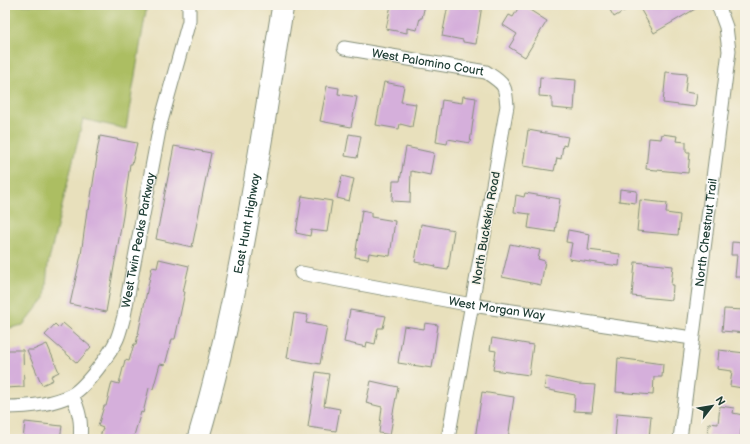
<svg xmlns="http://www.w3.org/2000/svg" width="750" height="444" font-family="'Balsamiq Sans',sans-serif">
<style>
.green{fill:#acbe62;stroke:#667e4b}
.building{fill:#d5afdb}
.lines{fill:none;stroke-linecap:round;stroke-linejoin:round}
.street-casing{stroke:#848e78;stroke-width:15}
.primary-casing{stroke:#848e78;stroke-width:23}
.street{stroke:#fff;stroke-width:13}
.primary{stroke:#fff;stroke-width:21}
.labels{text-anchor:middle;stroke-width:3;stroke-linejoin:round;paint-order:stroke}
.street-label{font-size:12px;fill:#1f3d34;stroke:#f7f3e8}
</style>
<rect width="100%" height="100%" fill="#f7f3e8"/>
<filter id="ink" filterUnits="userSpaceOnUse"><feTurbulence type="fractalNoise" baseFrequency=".025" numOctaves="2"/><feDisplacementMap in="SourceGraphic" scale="8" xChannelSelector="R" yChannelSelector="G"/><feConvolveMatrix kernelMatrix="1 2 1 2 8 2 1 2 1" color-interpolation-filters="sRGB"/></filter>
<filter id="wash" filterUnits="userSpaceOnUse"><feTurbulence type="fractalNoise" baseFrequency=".012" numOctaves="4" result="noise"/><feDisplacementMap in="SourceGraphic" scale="16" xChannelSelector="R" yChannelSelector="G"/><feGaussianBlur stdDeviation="0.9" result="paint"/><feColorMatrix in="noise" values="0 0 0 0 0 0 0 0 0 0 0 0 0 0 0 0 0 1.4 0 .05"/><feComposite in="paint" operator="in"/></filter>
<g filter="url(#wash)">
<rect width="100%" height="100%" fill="#e8e0bc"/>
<path class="green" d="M5,5H147L126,129L83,119L48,264L45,298L23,325L5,329Z"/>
<g id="blocks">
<g class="building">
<path d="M391,5H425L422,18H420L417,30L407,28V33L386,29Z"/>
<path d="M448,5H482L476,44L463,42V40L442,36Z"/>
<path d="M520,5H522L547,21L525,57L509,47L517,34L503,25L509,15L513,17Z"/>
<path d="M607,5H634L614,17Z"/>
<path d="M638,5H702L654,33Z"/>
<path d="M666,72L687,74L685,92L697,94L695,107L663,103Z"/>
<path d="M540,77L576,80L574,110L552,108V97L539,96Z"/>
<path d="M384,82L404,86L401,102L416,104L412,127L400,124L399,129L376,125Z"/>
<path d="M327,86L339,88L338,94L357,97L351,127L320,121Z"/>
<path d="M463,96L476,98L470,143L448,139L447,144L436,142L442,100L462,103Z"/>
<path d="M528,130L568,137L566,146L563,145L561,159L557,158L554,171L523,166Z"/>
<path d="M349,134L361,136L357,158L345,156Z"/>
<path d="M662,134L677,136L676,141L686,142V152H690L688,173L646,169L649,138L661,139Z"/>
<path d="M100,136L137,143L132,164H130L123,216L106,312L70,304L81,255L87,210H89L97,157H96Z"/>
<path d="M174,146L211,153L192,247L156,239Z"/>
<path d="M406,147L434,153L430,175L411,171L410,202L392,201L393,181H400Z"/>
<path d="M342,176L354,179L349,201L337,198Z"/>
<path d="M620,189L637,191L636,203L619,201Z"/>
<path d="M525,193L560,199L555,232L528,228L530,214L514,212L516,195L524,197Z"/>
<path d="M302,196L332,201L327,232L311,230L310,236L296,233Z"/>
<path d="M640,200L667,203L666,213L680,215L678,235L637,231Z"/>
<path d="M362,210L371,212V217L395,221L390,256L369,253L368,259L355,257Z"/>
<path d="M421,224L454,230L448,270L435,268L436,266L415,262Z"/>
<path d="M568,230L590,234L588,250L620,254L619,266L569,259L572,243L566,242Z"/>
<path d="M732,242L745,243V277H735L737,255H731Z"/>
<path d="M510,244L540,250L538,259L545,261L541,285L502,277Z"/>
<path d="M159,259L189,266L183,292H185L175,339H172L165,365L160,364L153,389L149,388L143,413L141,412L133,439H99L103,428L98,426L104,406H106L112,382L119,384L125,360L129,361L134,344H136L152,267L157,268Z"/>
<path d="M635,262L673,266L671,285H673L672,300L632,296Z"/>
<path d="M724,309L745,310V333L722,331Z"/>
<path d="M350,310L386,316L383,328H378L375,344L367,342L366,347L344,342Z"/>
<path d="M294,313L308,315L306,323L327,327L320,364L287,358Z"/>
<path d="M63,323L91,347L77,363L45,335L55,324L59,328Z"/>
<path d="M425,323L438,325L432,368L398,363L404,326L424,329Z"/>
<path d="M492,338L533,345L529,375L493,370L496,351L490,350Z"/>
<path d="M47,344L59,372L51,376L53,380L42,385L27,350H33Z"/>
<path d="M5,350H23L24,387L5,388Z"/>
<path d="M719,350L745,353V384H743L742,388L730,386L732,371L717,369Z"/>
<path d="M618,358L663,364L662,377H654L653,395L616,392Z"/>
<path d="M316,372L329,374L324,406L340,409L336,431L308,427Z"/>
<path d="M546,377L578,384L595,385L592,412L574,411L575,395L544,389Z"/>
<path d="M371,381L398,387L392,418H393L390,435L379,433L382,407L366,403Z"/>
<path d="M482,392L514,397L508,439H475Z"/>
<path d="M720,406L734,408L733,413L743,415L740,439L708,436L709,423L718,424Z"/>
<path d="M617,413L651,416L649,439H615Z"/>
<path d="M25,422L62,426L60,439H23Z"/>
</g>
</g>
</g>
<g filter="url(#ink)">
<use href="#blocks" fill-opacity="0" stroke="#848e78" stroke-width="1"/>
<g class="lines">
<defs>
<g id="street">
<path id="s1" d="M344,48L486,72C505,85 505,84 507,106L448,439"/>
<path id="s2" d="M301,273L472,305L692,338"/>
<path d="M72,395C79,410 82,422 80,439"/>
<path id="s3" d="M5,407C26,407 51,405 71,395C84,389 111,353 117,339C120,332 122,323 124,316L160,125L189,21V5"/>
<path id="s4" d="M680,439L729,51L726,27L718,5"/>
</g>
<g id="primary">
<path id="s5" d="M198,439C240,298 259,150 283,5"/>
</g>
</defs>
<use href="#street" class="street-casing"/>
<use href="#primary" class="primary-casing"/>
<use href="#street" class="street"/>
<use href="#primary" class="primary"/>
</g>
</g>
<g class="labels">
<g class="street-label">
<text dy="4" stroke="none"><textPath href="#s1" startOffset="85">West Palomino Court</textPath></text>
<text dy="4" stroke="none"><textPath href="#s5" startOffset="221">East Hunt Highway</textPath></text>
<text transform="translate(486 228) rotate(-80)" y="4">North Buckskin Road</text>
<text dy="4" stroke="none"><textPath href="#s4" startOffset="208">North Chestnut Trail</textPath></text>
<text dy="4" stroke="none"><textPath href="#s3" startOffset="242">West Twin Peaks Parkway</textPath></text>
<text dy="4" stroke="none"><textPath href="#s2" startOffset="199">West Morgan Way</textPath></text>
</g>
</g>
<rect width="750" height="444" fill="none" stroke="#f7f3e8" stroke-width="20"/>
<g transform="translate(712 406) rotate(59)" stroke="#f7f3e8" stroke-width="3" paint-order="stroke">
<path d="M0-3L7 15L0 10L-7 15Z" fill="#1f3d34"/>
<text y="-6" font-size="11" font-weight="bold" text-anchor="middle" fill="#1f3d34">N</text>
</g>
</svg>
